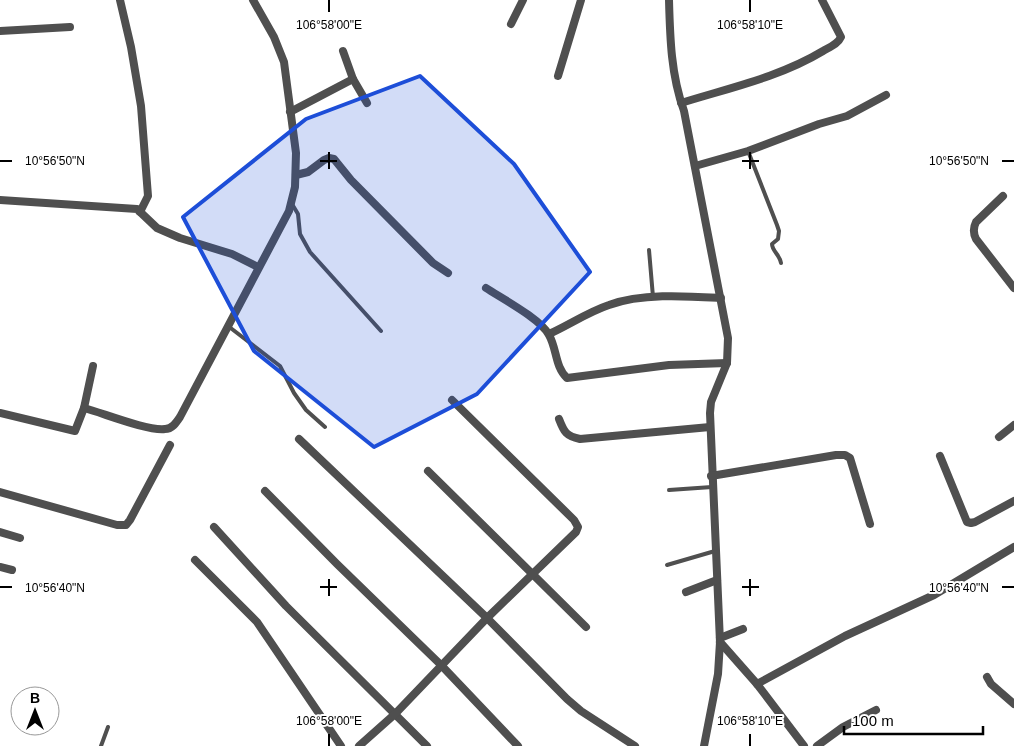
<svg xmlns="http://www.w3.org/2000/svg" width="1014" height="746" font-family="Arial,sans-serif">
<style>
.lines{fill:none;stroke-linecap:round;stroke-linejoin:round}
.lane{stroke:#4f4f4f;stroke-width:4}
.street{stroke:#4f4f4f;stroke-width:8}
.marked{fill:#1d4ed8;fill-opacity:0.2;stroke:#1d4ed8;stroke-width:4;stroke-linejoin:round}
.ticks{fill:none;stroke:#000;stroke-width:2}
.ticks-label{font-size:12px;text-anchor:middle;fill:#000;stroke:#fff;stroke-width:4;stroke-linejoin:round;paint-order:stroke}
</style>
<rect width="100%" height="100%" fill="#fff"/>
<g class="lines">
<g class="lane">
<path d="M748,151L777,225L779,231L778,239L772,244C772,251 780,255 781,263"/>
<path d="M292,204L298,214L300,234L310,252L381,331"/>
<path d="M649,250L653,297"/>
<path d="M228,326L280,366L294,393L306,410L325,427"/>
<path d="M669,490L712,487"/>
<path d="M667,565L715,551"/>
<path d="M101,746L108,727"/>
</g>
<g class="street">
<path d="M120,0L131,47L141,106L148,196L140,212"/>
<path d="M669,0C670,38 671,75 684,111L728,338L727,363L711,402L710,413L720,642L718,674L704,746"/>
<path d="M511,24L523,0"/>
<path d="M0,31L70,27"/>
<path d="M558,76L581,0"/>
<path d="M353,79L367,103"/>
<path d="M681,103C729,88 780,77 823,51C830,47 838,44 841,37L822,0"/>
<path d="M290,112L353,79L343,51"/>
<path d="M695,166L748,151L819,124L847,116L886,95"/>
<path d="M296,175L308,172L324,160L329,158L334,159L351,180L433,263L448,273"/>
<path d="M1003,196L976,222C973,228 973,233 976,239L1014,288"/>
<path d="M0,200L137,209L157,228L180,238L232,254L258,267"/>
<path d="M486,288C501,298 541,319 549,335C557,349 555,367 567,378L669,365L727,363"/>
<path d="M549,334C569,325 588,312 609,305C642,293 686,296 721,298"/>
<path d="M84,408C103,413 147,431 165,429C172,429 176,423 180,417L289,211L295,187L296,153L284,62L274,37L253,0"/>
<path d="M0,413L75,431L84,408L93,366"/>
<path d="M559,419C564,432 566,436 580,439L710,427"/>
<path d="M999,437L1014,425"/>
<path d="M299,439L487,618L567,699L581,711L635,746"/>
<path d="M940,456L967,522L971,523L975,522L1014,501"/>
<path d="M428,471L586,627"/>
<path d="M711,476L836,455H845L850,458L870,524"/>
<path d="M265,491L337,564L441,665L518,746"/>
<path d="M0,492L117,525H126L130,520L170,445"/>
<path d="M214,527L286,606L427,746"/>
<path d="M0,532L20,538"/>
<path d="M195,560L257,622L341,746"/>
<path d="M0,567L12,570"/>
<path d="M686,592L717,580"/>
<path d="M720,638L743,629"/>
<path d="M720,642L757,684L804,746"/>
<path d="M987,677L991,684L1014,704"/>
<path d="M757,684L845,636L934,595L1014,547"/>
<path d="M359,746L395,714L487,618L576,532L578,527L574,520L452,400"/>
<path d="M817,746L843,727L876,710"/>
</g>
</g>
<path class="marked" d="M420,76L514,164L590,272L477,394L374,447L254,351L183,217L306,119Z"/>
<path class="ticks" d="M329,0V12M750,0V12M329,152V169M750,152V169M0,161H12M320,161H337M742,161H759M1002,161H1014M329,579V596M750,579V596M0,587H12M320,587H337M742,587H759M1002,587H1014M329,734V746M750,734V746"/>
<g class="ticks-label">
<text x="329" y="29">106°58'00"E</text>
<text x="750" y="29">106°58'10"E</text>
<text x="55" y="165">10°56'50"N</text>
<text x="959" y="165">10°56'50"N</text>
<text x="55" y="592">10°56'40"N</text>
<text x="959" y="592">10°56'40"N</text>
<text x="329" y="725">106°58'00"E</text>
<text x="750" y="725">106°58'10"E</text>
</g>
<g transform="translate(35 711)"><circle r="24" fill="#ffffff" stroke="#999999"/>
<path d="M0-4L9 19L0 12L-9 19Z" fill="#000000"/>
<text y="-8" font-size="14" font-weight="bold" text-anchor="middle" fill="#000000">B</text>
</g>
<path d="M844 726v8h139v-8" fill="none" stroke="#000000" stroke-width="2.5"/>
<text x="852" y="726" font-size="15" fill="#000000" stroke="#ffffff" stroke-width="4" paint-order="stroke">100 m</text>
</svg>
